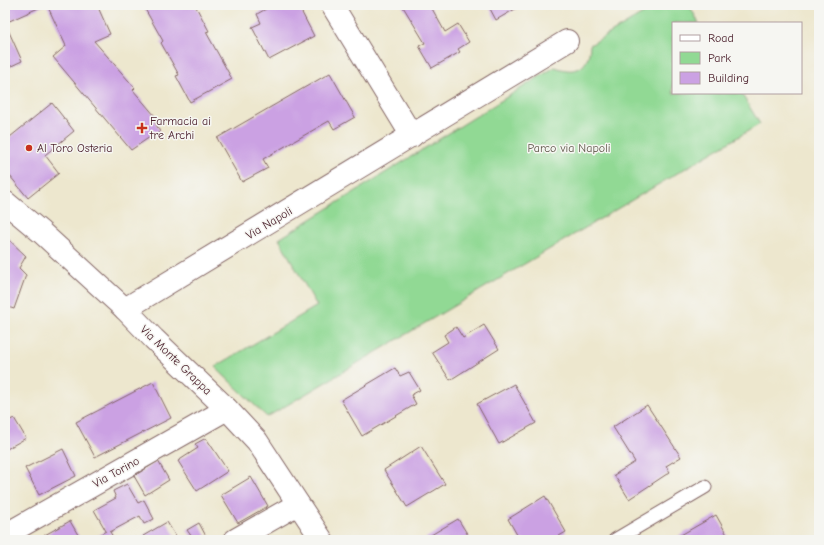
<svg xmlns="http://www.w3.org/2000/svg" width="824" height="545" font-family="'Comic Neue',sans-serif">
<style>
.green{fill:#91d994;stroke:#6e7c60}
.building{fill:#cba1e3}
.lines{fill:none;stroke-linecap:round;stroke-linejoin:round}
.lane-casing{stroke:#836564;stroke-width:15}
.street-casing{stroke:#836564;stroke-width:24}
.lane{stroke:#fff;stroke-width:13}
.street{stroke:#fff;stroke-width:22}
.poi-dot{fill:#c8321e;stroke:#f6f6f2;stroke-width:1.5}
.labels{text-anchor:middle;stroke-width:3;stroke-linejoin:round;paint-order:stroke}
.poi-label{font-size:12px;fill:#4a1f2b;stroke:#f6f6f2;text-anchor:start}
.park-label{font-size:12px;fill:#5f574a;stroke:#f6f6f2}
.street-label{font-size:12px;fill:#4a1f2b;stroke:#f6f6f2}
</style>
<rect width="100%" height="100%" fill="#f6f6f2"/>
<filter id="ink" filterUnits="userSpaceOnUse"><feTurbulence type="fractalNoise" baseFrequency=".025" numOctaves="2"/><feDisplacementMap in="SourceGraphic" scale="8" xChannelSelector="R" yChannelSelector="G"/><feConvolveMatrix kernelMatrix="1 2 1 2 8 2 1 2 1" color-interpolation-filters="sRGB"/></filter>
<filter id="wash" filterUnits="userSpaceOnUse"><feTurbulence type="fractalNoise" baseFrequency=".012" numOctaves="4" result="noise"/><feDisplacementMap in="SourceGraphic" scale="16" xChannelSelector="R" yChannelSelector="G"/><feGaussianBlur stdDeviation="0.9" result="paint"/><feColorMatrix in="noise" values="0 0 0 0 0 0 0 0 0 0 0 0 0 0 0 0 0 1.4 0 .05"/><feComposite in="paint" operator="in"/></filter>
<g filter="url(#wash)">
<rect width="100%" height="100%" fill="#ede7ce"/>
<path class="green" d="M658,5H689L699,23H673V93H741L760,124L267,417L215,367L317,306L279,239L555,67C577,75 589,68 590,45Z"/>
<g id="blocks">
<g class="building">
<path d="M5,5H45L5,23L22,61L5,69Z"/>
<path d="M47,5H97L110,34L94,41L135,88L133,90L155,116L153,118L160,132L147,139L131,150L53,57L66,46Z"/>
<path d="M152,5H195L209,31L206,32L232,79L190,102L176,76L179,75L161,43L163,41L145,9Z"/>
<path d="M273,5H284L286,8L293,5H298L314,36L269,60L252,27L261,23L257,14Z"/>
<path d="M402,5H430L445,32L458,24L469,42L458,49L460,52L432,68L419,46L425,43Z"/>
<path d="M488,5H522L496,20Z"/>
<path d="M330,73L355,117L334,129L329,121L263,159L268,168L242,182L217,138Z"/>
<path d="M52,103L74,131L45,155L59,173L28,198L5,170V141Z"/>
<path d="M5,236L26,256L19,268L26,275L14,309L5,306Z"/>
<path d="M484,325L499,349L450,380L432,352L448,342L444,335L456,327L463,338Z"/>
<path d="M395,368L400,376L409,372L420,390L411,395L416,404L362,436L341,400Z"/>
<path d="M153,382L171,418L95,457L76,422Z"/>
<path d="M514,384L536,423L499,444L477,404Z"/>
<path d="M647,405L681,457L666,466L670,472L629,499L614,475L635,462L613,427Z"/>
<path d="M14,418L26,438L5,450V423Z"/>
<path d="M206,438L228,471L197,491L178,461L198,448L195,444Z"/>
<path d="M421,446L445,484L407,507L384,470Z"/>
<path d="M63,449L76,476L39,495L25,468Z"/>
<path d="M158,461L169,480L145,495L134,476Z"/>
<path d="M251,477L268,506L238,523L221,495Z"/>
<path d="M127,484L138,503L144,500L154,519L144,524L140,516L110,532L115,540H99L97,536L106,531L94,510L116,498L113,491Z"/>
<path d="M545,496L566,532L552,540H520L508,519Z"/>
<path d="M716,515L730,540H672Z"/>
<path d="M458,519L471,540H427L426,538Z"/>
<path d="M70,521L81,540H45L43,536Z"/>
<path d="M167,522L178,540H146L143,536Z"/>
<path d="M199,523L208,540H194L187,530Z"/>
</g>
</g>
</g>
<g filter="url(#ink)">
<use href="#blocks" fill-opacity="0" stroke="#836564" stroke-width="1"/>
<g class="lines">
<defs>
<path id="lane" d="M615,540L705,487"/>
<g id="street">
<path d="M332,5L412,136"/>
<path d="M5,202L41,232L125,309L154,339L227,409L257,441L322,540"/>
<path d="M125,309L567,41"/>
<path d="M5,535L227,409"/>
<path d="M235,540L298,504"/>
</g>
</defs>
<use href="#lane" class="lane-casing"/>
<use href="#street" class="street-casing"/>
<use href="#lane" class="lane"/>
<use href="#street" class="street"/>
</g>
</g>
<g class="poi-dot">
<path d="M140 122h4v4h4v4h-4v4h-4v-4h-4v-4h4z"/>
<circle cx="29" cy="148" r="4"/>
</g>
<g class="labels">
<g class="poi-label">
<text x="150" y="125">Farmacia ai<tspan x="150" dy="14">tre Archi</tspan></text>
<text x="37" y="152">Al Toro Osteria</text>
</g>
<g class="park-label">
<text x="569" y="152">Parco via Napoli</text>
</g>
<g class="street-label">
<text transform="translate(269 223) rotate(-31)" y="4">Via Napoli</text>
<text transform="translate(176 360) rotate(44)" y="4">Via Monte Grappa</text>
<text transform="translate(116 472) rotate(-29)" y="4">Via Torino</text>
</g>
</g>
<rect width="824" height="545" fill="none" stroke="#f6f6f2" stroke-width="20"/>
<rect x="672" y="22" width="130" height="72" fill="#f6f6f2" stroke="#b1a0a2"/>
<rect x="680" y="35" width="20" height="6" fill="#ffffff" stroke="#b1a0a2"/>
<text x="708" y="42" font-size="12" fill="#4a1f2b">Road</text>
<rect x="680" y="52" width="20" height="12" fill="#91d994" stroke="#b1a0a2"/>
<text x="708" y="62" font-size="12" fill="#4a1f2b">Park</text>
<rect x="680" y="72" width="20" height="12" fill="#cba1e3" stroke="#b1a0a2"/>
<text x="708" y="82" font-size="12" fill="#4a1f2b">Building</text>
</svg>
